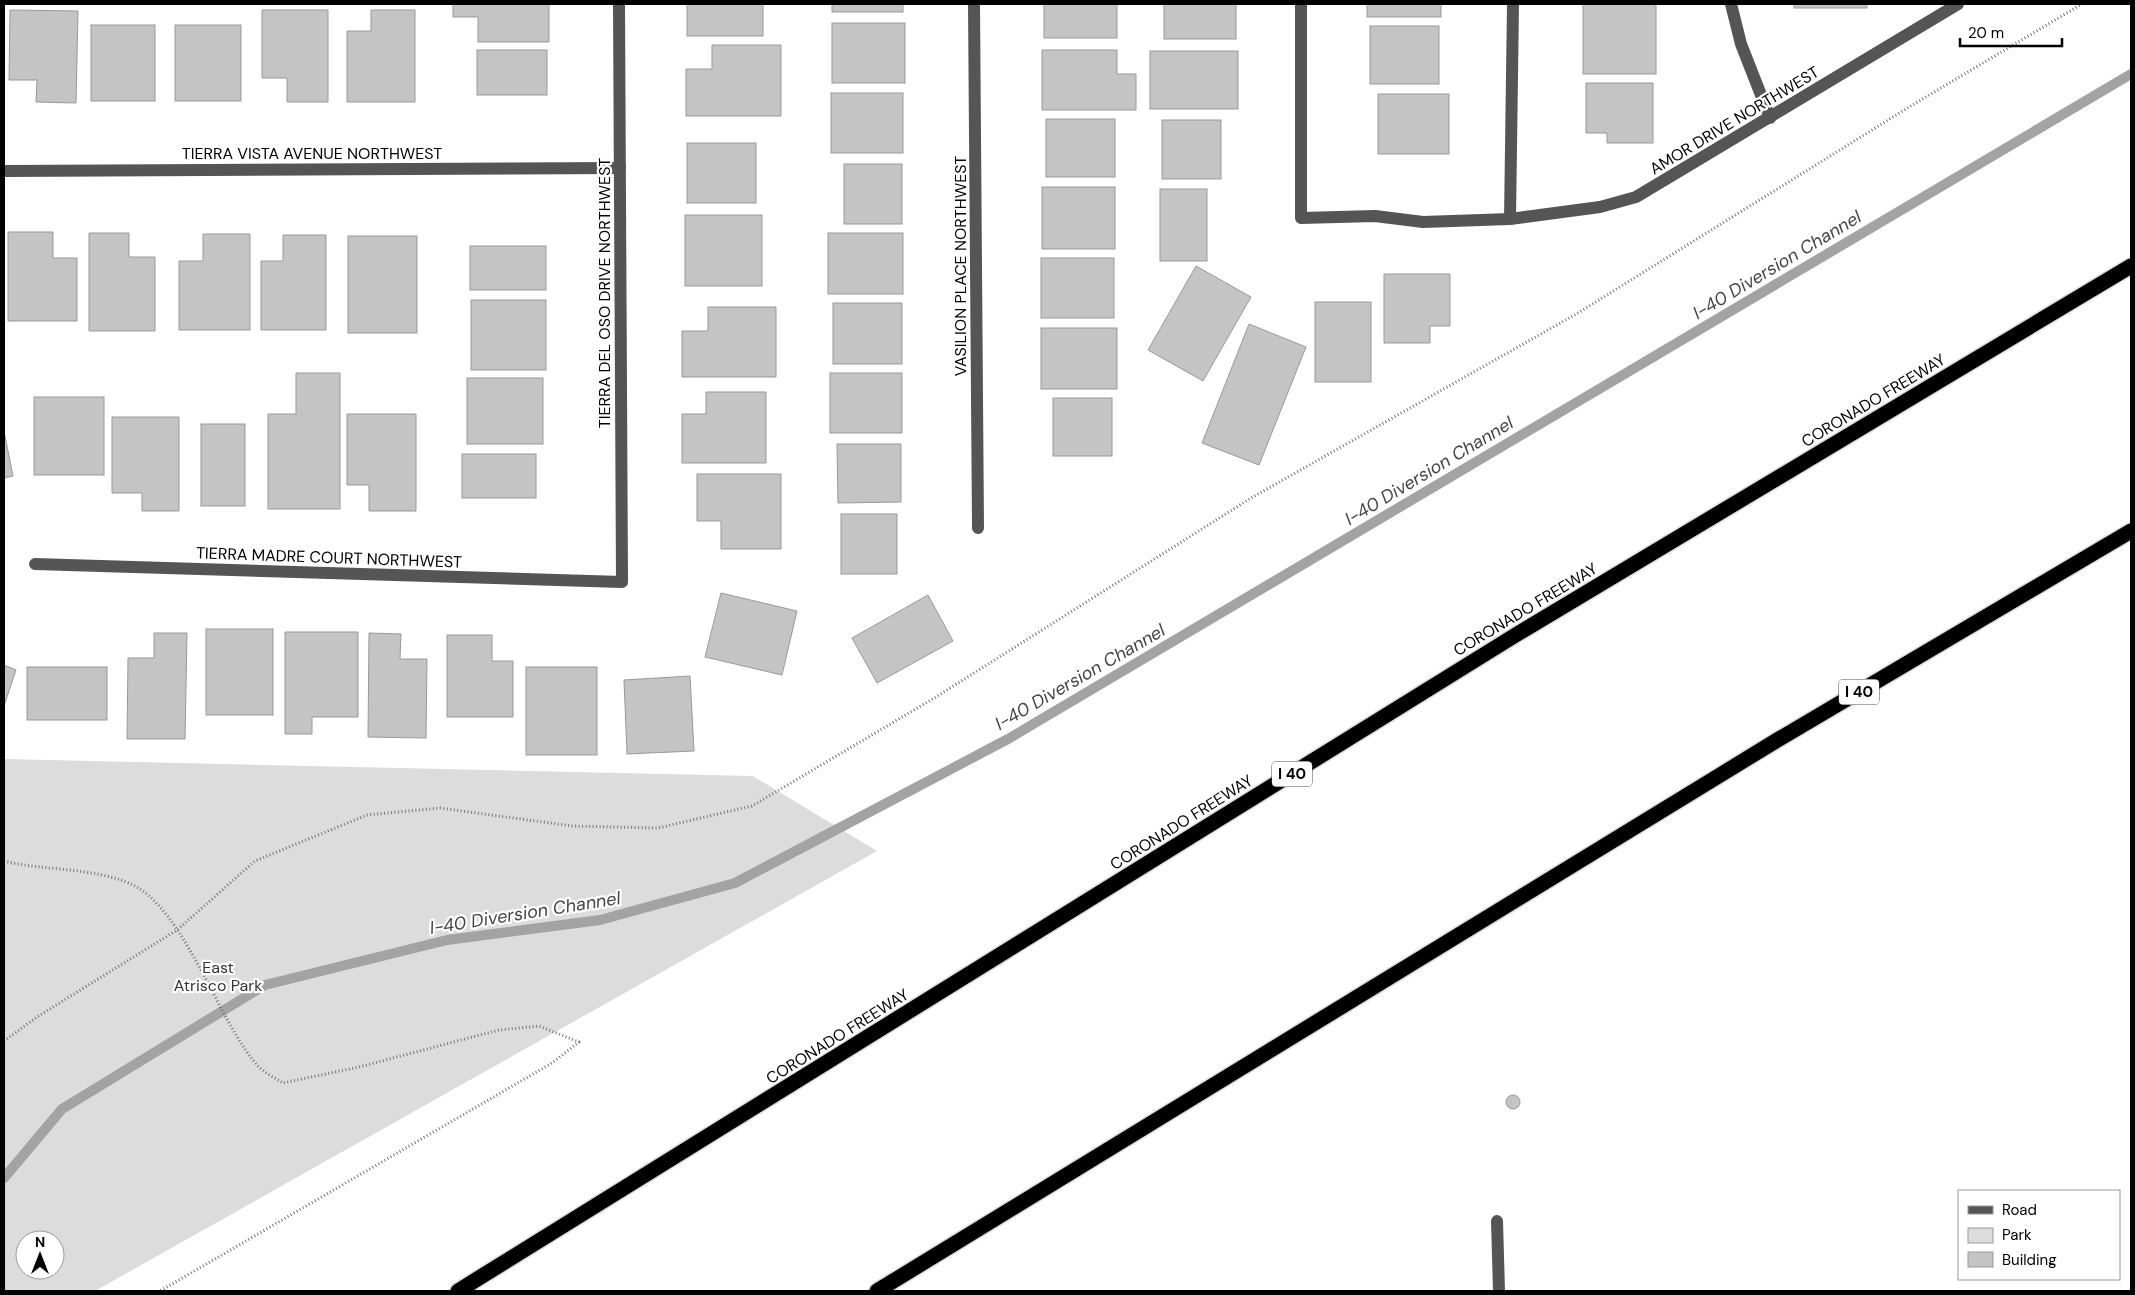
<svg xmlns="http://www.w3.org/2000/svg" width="2135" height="1295" font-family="'DM Sans',sans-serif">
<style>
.green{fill:#dcdcdc;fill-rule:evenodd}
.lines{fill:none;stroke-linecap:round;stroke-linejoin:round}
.stream{stroke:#a3a3a3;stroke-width:10}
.building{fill:#c4c4c4;stroke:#999}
.highway-casing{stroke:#dbdbdb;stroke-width:18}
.path{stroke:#777;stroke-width:3;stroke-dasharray:1 2.5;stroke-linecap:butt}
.minor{stroke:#555;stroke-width:12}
.highway{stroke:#000;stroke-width:15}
.labels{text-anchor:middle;stroke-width:4.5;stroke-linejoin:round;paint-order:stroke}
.shield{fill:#fff;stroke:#4c4c4c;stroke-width:1}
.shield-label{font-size:15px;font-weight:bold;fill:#000}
.street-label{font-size:16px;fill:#000;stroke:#fff}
.park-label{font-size:16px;fill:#333;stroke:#fff}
.water-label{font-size:18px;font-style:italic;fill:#444;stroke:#fff}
</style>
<rect width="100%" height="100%" fill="#fff"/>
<path class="green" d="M4,759L753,776L877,851L95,1291H4ZM25,1240H55V1270H25Z"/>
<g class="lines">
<path class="stream" d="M4,1178L62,1109L265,985L447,940L600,920L735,883L1008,739L2131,74"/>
</g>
<g class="building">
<path d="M453,4H549V42H478V17H453Z"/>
<rect x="687" y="4" width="76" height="32"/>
<rect x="832" y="4" width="71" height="8"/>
<rect x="1044" y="4" width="73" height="34"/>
<rect x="1164" y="4" width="72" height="35"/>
<rect x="1367" y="4" width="74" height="13"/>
<rect x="1583" y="4" width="73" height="70"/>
<rect x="1794" y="4" width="73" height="4"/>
<path d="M10,10L78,11L76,103L36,102L37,80H9Z"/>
<path d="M262,10H328V102H287V78H262Z"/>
<path d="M371,10H415V102H347V31H371Z"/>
<rect x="832" y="23" width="73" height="60"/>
<rect x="91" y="25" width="64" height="76"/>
<rect x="175" y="25" width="66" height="76"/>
<rect x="1370" y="26" width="69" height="58"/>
<path d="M712,45H781V116H686V69H712Z"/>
<rect x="477" y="50" width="70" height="45"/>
<path d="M1042,50H1117V74H1136V110H1042Z"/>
<rect x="1150" y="51" width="88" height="58"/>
<path d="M1586,83H1653V143H1607V133H1586Z"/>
<rect x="831" y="93" width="72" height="60"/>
<rect x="1378" y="94" width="71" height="60"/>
<rect x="1046" y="119" width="69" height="58"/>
<rect x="1162" y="120" width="59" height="59"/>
<rect x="687" y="143" width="69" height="60"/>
<rect x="844" y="164" width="58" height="60"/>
<rect x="1042" y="187" width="73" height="62"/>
<rect x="1160" y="189" width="47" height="72"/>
<rect x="685" y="215" width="77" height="71"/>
<path d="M8,232H53V258H77V321H8Z"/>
<path d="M89,233H129V257H155V331H89Z"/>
<rect x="828" y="233" width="75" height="61"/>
<path d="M203,234H250V330H179V261H203Z"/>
<path d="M283,235H326V330H261V261H283Z"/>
<rect x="348" y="236" width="69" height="97"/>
<rect x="470" y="246" width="76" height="44"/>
<rect x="1041" y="258" width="73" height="60"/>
<path d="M1196,266L1251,297L1203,381L1148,350Z"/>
<path d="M1384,274H1450V326H1430V343H1384Z"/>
<rect x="471" y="300" width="75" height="70"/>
<rect x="1315" y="302" width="56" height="80"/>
<rect x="833" y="303" width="69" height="61"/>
<path d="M708,307H776V377H682V331H708Z"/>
<path d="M1249,324L1306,347L1259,465L1202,443Z"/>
<rect x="1041" y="328" width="76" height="61"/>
<path d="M296,373H340V509H268V414H296Z"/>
<rect x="830" y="373" width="72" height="60"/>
<rect x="467" y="378" width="76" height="66"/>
<path d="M706,392H766V463H682V414H706Z"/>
<rect x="34" y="397" width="70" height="78"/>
<rect x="1053" y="398" width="59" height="58"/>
<path d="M347,414H416V511H369V485H347Z"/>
<path d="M112,417H179V511H142V493H112Z"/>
<rect x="201" y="424" width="44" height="82"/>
<path d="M4,431L13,476L4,478Z"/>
<path d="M837,444H901V502L838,503Z"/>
<rect x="462" y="454" width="74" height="44"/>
<path d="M697,474H781V549H721V521H697Z"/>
<rect x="841" y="514" width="56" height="60"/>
<path d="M721,593L797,611L782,675L705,657Z"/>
<path d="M928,595L953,641L877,683L852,638Z"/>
<rect x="206" y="629" width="67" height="86"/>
<path d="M285,632H358V717H312V734H285Z"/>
<path d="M154,633H187L185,739H127L128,658H154Z"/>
<path d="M369,633L401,634L400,659H427L426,738L368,737Z"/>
<path d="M447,635H492V661H513V717H447Z"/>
<path d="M4,665L16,670L4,706Z"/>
<rect x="27" y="667" width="80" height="53"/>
<rect x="526" y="667" width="71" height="88"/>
<path d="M690,676L694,751L627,754L624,680Z"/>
<circle cx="1513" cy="1102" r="7"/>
</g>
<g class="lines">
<defs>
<g id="highway">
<path d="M458,1291L1514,636L2131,266"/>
<path d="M877,1291L1779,739L2131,531"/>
</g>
</defs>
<use href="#highway" class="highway-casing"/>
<g class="path">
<path d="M4,861C44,871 93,867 131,884C185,909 217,1020 258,1066C265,1073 275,1078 283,1083L359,1067L499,1030L539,1026L579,1042L552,1063L160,1291"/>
<path d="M4,1041L37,1017L177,930L255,861L367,815L440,808L572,826L658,828L752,806L936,697L1251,498L1578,313L1909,107L2082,4"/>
</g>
<g class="minor">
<path d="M974,4L978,528"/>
<path d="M1301,4V218L1375,216L1423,222L1510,219L1600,207L1636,197L1958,4"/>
<path d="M1731,4L1741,44L1770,118"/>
<path d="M4,171L620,168"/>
<path d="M1510,219L1513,4"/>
<path d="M35,564L622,582L619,4"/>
<path d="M1497,1221L1499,1291"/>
</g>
<use href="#highway" class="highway"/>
</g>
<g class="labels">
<g class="shield">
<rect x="1839" y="679.5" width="40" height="25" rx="4"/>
<rect x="1272" y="761.5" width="40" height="25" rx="4"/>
</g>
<g class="shield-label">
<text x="1859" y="697">I 40</text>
<text x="1292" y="779">I 40</text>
</g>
<g class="street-label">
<text transform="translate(1734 120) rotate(-31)" y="6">AMOR DRIVE NORTHWEST</text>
<text x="312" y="159">TIERRA VISTA AVENUE NORTHWEST</text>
<text transform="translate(960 266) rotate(-90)" y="6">VASILION PLACE NORTHWEST</text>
<text transform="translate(604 293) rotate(-90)" y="6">TIERRA DEL OSO DRIVE NORTHWEST</text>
<text transform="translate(1873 400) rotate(-31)" y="6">CORONADO FREEWAY</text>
<text transform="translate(329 557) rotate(2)" y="6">TIERRA MADRE COURT NORTHWEST</text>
<text transform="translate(1525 609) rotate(-31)" y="6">CORONADO FREEWAY</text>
<text transform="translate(1181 822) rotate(-32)" y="6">CORONADO FREEWAY</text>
<text transform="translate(837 1036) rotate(-32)" y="6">CORONADO FREEWAY</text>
</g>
<g class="park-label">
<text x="218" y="973">East<tspan x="218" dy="18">Atrisco Park</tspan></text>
</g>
<g class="water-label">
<text transform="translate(1777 265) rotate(-31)" y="6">I-40 Diversion Channel</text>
<text transform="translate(1429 471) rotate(-31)" y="6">I-40 Diversion Channel</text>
<text transform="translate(1080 677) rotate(-30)" y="6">I-40 Diversion Channel</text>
<text transform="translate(525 913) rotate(-9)" y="6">I-40 Diversion Channel</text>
</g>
</g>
<rect width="2135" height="1295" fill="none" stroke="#000000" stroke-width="10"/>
<rect x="1958" y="1190" width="162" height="90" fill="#ffffff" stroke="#999999"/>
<rect x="1968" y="1206" width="25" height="8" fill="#555555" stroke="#999999"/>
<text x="2002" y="1215" font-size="15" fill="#000000">Road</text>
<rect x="1968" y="1228" width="25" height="15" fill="#dcdcdc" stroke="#999999"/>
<text x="2002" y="1240" font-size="15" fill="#000000">Park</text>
<rect x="1968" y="1252" width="25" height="15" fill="#c4c4c4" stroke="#999999"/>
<text x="2002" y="1265" font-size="15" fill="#000000">Building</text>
<g transform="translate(40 1255)"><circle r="24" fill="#ffffff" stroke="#999999"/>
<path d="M0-4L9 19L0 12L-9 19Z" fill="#000000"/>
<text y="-8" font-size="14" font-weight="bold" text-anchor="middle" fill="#000000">N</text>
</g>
<path d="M1960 38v8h102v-8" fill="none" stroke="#000000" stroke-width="2.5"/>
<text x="1968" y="38" font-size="15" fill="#000000" stroke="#ffffff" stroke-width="4" paint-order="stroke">20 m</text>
</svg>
